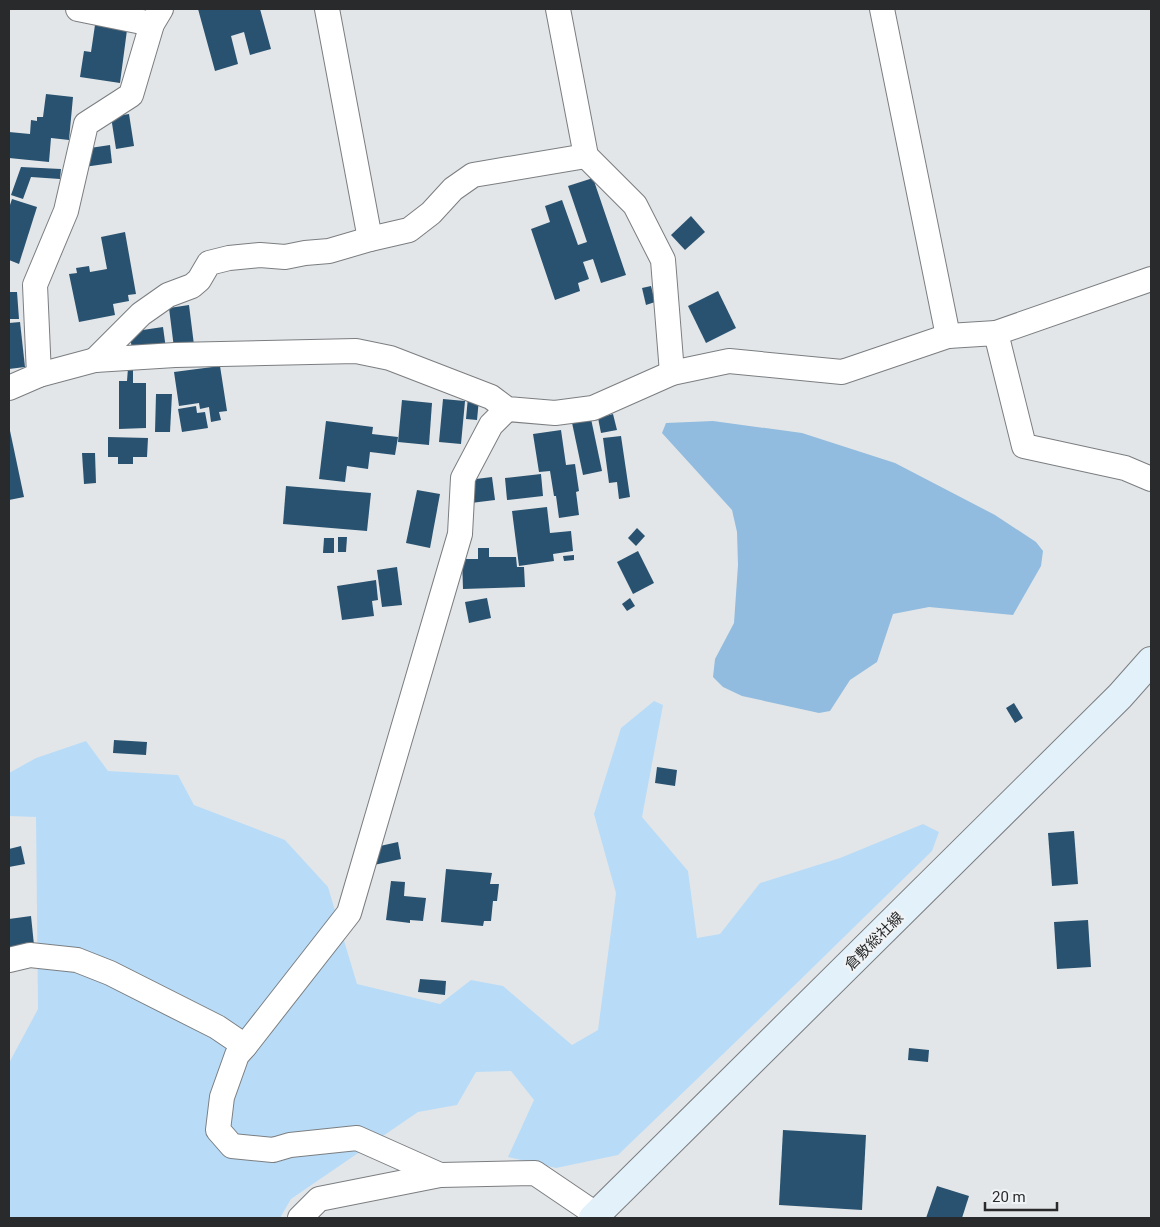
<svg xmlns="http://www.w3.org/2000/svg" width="1160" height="1227" font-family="Roboto,'Noto Sans JP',sans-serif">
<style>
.green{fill:#b8dcf8}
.water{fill:#91bcdf}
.building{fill:#295270}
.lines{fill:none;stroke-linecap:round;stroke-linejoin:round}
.street-casing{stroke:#7b7e80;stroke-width:26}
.secondary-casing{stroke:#7b7e80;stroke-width:30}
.street{stroke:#fff;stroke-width:24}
.secondary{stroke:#e3f1fb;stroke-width:28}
.labels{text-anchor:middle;stroke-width:5;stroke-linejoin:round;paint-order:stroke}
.street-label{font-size:15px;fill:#292a2b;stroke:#f0f3f5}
</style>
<rect width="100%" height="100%" fill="#e3e6e8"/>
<path class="green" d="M654,701L663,705L642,817L688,871L697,938L720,934L760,883L840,858L923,824L939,832L932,851L799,981L618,1155L556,1168L508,1157L534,1100L511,1071L476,1072L457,1105L418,1112L291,1199L280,1218H9V1063L38,1009L36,817L9,816V773L36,758L86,741L108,771L178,775L194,805L285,840L328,887L357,984L440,1004L471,980L503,986L572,1045L598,1030L616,893L594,814L621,728Z"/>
<path class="water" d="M713,421L802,433L895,463L995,515L1036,542L1043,551L1041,566L1013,615L929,607L893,614L877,662L850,680L830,711L819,713L742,696L723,687L713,677L715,659L734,623L738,565L737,532L732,510L662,433L666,423Z"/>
<g class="building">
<path d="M198,9H260L271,49L250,55L244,32L231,36L238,64L215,71Z"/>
<path d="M95,25L127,30L120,83L80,77L84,51L91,52Z"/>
<path d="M46,94L73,97L69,140L51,138L49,162L9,158V132L30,134L31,120L37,121V117H43Z"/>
<path d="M129,114L134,146L116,149L111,117Z"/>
<path d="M110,145L112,163L84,167L90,148Z"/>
<path d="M21,167L61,169L60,179L31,177L23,199L11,195Z"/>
<path d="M593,178L626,275L601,283L593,259L583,262L589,279L578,283L580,291L555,300L531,229L550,222L545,206L562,200L578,245L587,242L568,186Z"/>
<path d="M12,199L37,207L19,264L9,260V208Z"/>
<path d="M691,216L705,232L685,250L671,235Z"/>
<path d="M125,232L136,294L128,295L129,301L113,304L115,315L79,322L69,274L77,273L76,268L89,266L90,272L107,269L101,237Z"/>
<path d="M651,286L655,302L646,305L642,288Z"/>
<path d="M9,288H10V292H17L19,319H9Z"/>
<path d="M718,291L736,328L706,343L688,306Z"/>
<path d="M189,305L194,345L174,348L169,308Z"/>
<path d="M20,322L25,367L9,369V323Z"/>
<path d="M163,327L166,349L133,354L129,332Z"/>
<path d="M220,366L227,411L219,412L221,420L211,422L209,407L200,409L199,403L179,406L174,372Z"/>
<path d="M128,368H133V383H146V428L119,429V381H127Z"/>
<path d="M156,394H172L170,432H155Z"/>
<path d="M468,397L479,399L477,420L466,419Z"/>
<path d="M443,399L465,401L461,444L439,442Z"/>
<path d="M402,400L432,403L429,445L398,442Z"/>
<path d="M196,406L197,413L205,412L208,428L182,432L178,409Z"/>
<path d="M590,414L602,471L583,475L571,418Z"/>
<path d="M613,414L617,430L601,433L598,418Z"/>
<path d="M326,421L373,427L372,434L398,437L395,455L370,452L368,469L347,466L345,482L319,479Z"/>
<path d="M9,426L24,497L9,500Z"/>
<path d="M561,430L566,465L575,464L579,491L576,492L579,515L559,518L556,496H554L550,471L539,472L533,434Z"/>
<path d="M621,436L630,497L619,499L617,482L609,483L603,438Z"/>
<path d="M108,437L148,438L147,457H133V464H118V457H108Z"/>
<path d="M82,453H95L96,483L84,484Z"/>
<path d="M541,474L543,496L507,500L505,478Z"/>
<path d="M492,477L495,500L471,503L468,480Z"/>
<path d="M286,486L371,493L367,531L283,524Z"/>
<path d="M417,490L440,494L430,548L406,543Z"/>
<path d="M547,507L550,533L571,531L573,551L553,554L554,561L519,566L512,511Z"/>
<path d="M637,528L645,536L636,546L628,538Z"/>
<path d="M338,537H347L346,552H338Z"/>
<path d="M324,538H334V553H323Z"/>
<path d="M478,548H489V557H516L517,567H524L525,587L463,589L462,559H478Z"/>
<path d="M638,551L654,583L633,594L617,562Z"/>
<path d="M574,555V560L564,561L563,556Z"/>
<path d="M397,567L402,605L382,607L377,570Z"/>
<path d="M376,580L378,600L372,601L374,616L342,620L337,586Z"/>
<path d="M487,598L491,618L469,623L465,602Z"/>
<path d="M630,598L635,606L627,611L622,604Z"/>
<path d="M1014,703L1023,718L1015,723L1006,708Z"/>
<path d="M114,740L147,742L146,755L113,753Z"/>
<path d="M657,767L677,770L675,786L655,783Z"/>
<path d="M1074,831L1078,884L1052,886L1048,833Z"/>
<path d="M398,842L401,859L374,865L371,848Z"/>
<path d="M21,846L25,864L9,867V849Z"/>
<path d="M446,869L492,873L490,884H499L497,901H493L491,921H484L483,926L441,922Z"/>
<path d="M391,881L405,882L404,896L426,898L423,921L410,920V923L386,920Z"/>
<path d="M31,916L34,945L9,947V919Z"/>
<path d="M1088,920L1091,967L1057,969L1054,922Z"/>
<path d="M420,979L446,981L445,995L418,992Z"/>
<path d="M909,1048L929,1050L928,1062L908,1060Z"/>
<path d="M783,1130L866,1135L862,1210L779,1205Z"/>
<path d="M937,1186L969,1196L962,1218H926Z"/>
</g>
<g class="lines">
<defs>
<g id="street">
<path d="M78,9L152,24"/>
<path d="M327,9L370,239"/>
<path d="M558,9L586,156L635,205L663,260L672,373"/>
<path d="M882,9L948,336"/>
<path d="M996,333L1151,279"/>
<path d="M95,360L141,314L168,295L192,286L199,280L209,263L229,258L260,255L285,257L305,253L329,251L370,239L409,230L431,213L453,189L473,175L586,156"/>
<path d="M39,375L35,285L66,211L86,124L131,95L152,24L161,9"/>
<path d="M9,388L39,375L95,360L175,355L356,351L390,358L491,397L507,409L555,413L593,408L672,373L729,361L842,372L948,336L996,333L1024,446L1125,468L1151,479"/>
<path d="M9,960L30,955L77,960L110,973L217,1027L245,1046"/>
<path d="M440,1175L357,1138L290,1145L273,1150L232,1146L218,1130L222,1097L237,1055L245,1046L349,913L460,534L463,478L491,425L507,409"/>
<path d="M300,1218L319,1199L440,1175L535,1173L597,1215"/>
</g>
<path id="secondary" d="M593,1218L1120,696L1151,661"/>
</defs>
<use href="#street" class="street-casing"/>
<use href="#secondary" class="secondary-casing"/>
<use href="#street" class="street"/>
<use href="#secondary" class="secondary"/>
</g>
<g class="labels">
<g class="street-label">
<text transform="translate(874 941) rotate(-45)" y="5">倉敷総社線</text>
</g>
</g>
<rect width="1160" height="1227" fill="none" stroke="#292a2b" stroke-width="20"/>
<path d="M985 1202v8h72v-8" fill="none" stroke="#292a2b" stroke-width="2.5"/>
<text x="992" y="1202" font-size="15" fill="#292a2b" stroke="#f0f3f5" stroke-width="4" paint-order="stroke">20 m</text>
</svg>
